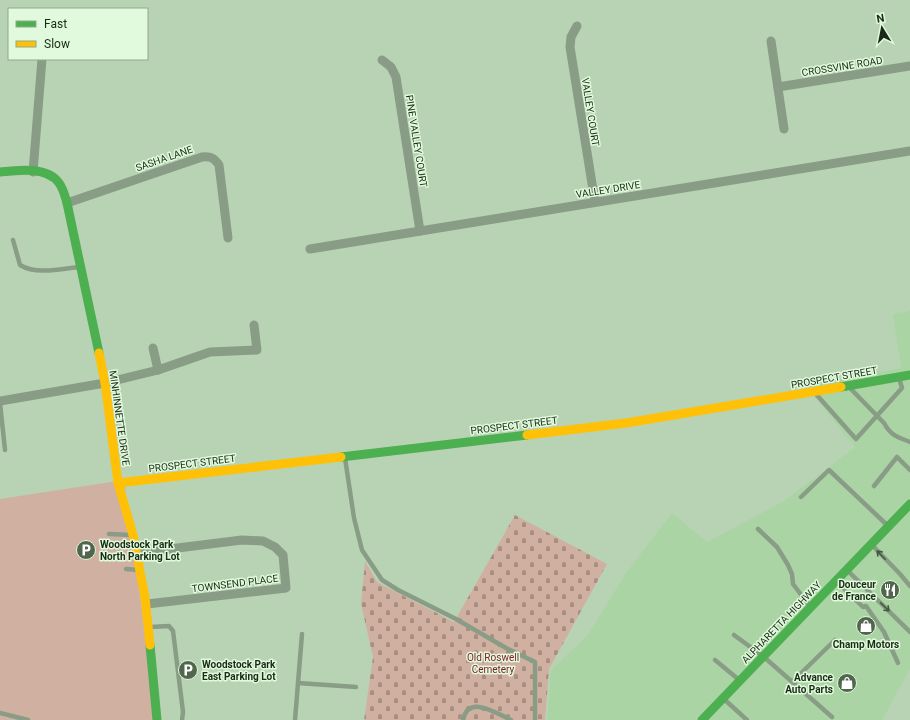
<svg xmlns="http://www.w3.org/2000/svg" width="910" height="720" font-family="Roboto,sans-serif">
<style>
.built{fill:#aad4a4}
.green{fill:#d0b0a1}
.cemetery{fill:url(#cemetery-stones)}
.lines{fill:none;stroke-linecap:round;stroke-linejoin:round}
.lane{stroke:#899c86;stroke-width:4.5}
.street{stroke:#899c86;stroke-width:9}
.fast{stroke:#4caf50;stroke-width:9}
.slow{stroke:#ffc107;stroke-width:9}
.oneway{stroke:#465843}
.labels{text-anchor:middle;stroke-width:3;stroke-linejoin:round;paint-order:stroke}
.street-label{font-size:10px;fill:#192b16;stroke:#e1f9dc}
.poi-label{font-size:10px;font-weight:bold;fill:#192b16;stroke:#e1f9dc;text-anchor:start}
.park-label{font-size:10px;fill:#7f1c26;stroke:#e1f9dc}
</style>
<defs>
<pattern id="cemetery-stones" width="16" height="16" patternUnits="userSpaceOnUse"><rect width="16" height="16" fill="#d0b0a1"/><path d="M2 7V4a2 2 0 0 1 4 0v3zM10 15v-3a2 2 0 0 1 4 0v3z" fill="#a88f82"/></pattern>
</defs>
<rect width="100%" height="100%" fill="#b8d3b4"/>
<path class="built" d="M910,311V669L882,720H547L551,670L587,636L626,573L672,513L707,542L784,501L855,447L806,386L901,368L893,314Z"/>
<path class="green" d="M124,480L157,720H0V499Z"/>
<path class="cemetery" d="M515,515L607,564L549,669L545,720H364L373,657L361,604L365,561L377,582L454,622Z"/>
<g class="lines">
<g class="lane">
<path d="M13,240L20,265C36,275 61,269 79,267"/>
<path d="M850,388L884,423C891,436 898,437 910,442"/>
<path d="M815,393L856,439L902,388L899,378"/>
<path d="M0,403L5,450"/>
<path d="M345,458L354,518L362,550L382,580L398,590L456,619L506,648L535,662V720"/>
<path d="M874,486L897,457L910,470"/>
<path d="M801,497L829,470L886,524"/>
<path d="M758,529L777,547L788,565L792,574L793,584L808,604"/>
<path d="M109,534L131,535"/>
<path d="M873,546L900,574L910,586"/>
<path d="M126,569L139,570"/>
<path d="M848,571L910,632"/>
<path d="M837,582L863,607L866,606L884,632L898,663"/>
<path d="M150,627L169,626L173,631L183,712L182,720"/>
<path d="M734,635L764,657L832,717"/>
<path d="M715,660L738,679"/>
<path d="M792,682L835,640"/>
<path d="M298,683L356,687"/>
<path d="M725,700L747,720"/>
<path d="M0,713L28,720"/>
<path d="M295,720L302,634"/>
<path d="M463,720C468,694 496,713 511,720"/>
</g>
<g class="street">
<path d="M577,26L571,37L570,47L595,202"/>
<path d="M771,41L784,129"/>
<path d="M382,60L391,67L396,77L420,231"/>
<path d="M778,87L910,66"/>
<path d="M33,172L42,59"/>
<path d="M67,203L202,157C211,156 214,158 219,165L228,238"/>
<path d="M310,249L910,151"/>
<path d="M153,348L158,370"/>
<path d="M0,401L105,383L158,370L210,352L257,350L254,325"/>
<path d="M137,553L242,540L263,541L275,547L283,555L286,588L147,604"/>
</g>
<g class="fast">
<path d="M0,172C18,170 47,166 59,183C63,188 65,196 67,203L99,353"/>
<path d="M841,387L910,375"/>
<path d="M341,457L527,435"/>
<path d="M150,645L157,720"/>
<path d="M702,720L910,504"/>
</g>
<g class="slow">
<path d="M99,353L105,383L118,483L133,535L145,597L150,645"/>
<path d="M527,435L626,423L841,387"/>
<path d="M118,483L341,457"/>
</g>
</g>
<defs><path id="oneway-shaft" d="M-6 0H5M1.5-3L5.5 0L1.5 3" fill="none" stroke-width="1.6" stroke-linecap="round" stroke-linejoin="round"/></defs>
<g class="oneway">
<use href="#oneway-shaft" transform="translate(881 555) rotate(-134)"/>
<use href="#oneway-shaft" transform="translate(885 607) rotate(44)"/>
</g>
<defs>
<symbol id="parking-disc" viewBox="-11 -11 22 22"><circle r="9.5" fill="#51664d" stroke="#e1f9dc"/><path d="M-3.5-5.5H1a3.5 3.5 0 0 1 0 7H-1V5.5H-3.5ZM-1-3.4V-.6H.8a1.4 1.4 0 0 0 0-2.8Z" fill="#fff"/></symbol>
<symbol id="restaurant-disc" viewBox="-11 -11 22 22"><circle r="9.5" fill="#51664d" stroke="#e1f9dc"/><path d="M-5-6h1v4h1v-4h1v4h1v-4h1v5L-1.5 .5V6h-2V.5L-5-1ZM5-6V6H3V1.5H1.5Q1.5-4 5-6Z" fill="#fff"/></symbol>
<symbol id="shop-disc" viewBox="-11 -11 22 22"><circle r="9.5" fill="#51664d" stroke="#e1f9dc"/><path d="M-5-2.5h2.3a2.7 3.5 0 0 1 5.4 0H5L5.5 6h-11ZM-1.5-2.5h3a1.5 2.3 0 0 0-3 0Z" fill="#fff"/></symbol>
</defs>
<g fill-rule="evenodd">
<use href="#parking-disc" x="75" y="539" width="22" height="22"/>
<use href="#restaurant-disc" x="879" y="579" width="22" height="22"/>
<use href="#shop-disc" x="855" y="615" width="22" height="22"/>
<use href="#parking-disc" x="177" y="659" width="22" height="22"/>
<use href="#shop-disc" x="836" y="672" width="22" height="22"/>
</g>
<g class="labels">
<g class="street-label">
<text transform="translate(842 66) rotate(-9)" y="4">CROSSVINE ROAD</text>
<text transform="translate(591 112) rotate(81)" y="4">VALLEY COURT</text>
<text transform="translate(417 141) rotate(81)" y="4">PINE VALLEY COURT</text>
<text transform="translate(164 158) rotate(-19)" y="4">SASHA LANE</text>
<text transform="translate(608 189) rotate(-9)" y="4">VALLEY DRIVE</text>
<text transform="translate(834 377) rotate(-10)" y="4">PROSPECT STREET</text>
<text transform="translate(120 418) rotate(82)" y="4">MINHINNETTE DRIVE</text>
<text transform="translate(514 425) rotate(-7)" y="4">PROSPECT STREET</text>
<text transform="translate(192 463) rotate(-7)" y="4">PROSPECT STREET</text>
<text transform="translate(235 583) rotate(-7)" y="4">TOWNSEND PLACE</text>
<text transform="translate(781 622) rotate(-46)" y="4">ALPHARETTA HIGHWAY</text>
</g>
<g class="poi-label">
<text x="100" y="548">Woodstock Park<tspan x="100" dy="12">North Parking Lot</tspan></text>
<text x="876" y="588" text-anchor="end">Douceur<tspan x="876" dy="12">de France</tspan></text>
<text x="866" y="648" text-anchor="middle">Champ Motors</text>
<text x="202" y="668">Woodstock Park<tspan x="202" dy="12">East Parking Lot</tspan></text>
<text x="833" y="681" text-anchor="end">Advance<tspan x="833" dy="12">Auto Parts</tspan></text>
</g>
<g class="park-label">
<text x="493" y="661">Old Roswell<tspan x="493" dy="12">Cemetery</tspan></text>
</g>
</g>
<rect x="8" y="8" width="140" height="52" fill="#e1f9dc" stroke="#91a78d"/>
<rect x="16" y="21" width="20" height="6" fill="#4caf50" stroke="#91a78d"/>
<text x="44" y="28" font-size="12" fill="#192b16">Fast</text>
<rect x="16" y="41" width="20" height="6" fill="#ffc107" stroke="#91a78d"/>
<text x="44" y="48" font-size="12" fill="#192b16">Slow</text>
<g transform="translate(882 28) rotate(350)" stroke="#e1f9dc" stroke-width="3" paint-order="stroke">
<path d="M0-3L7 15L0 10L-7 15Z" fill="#192b16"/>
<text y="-6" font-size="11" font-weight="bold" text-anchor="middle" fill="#192b16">N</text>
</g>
</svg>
